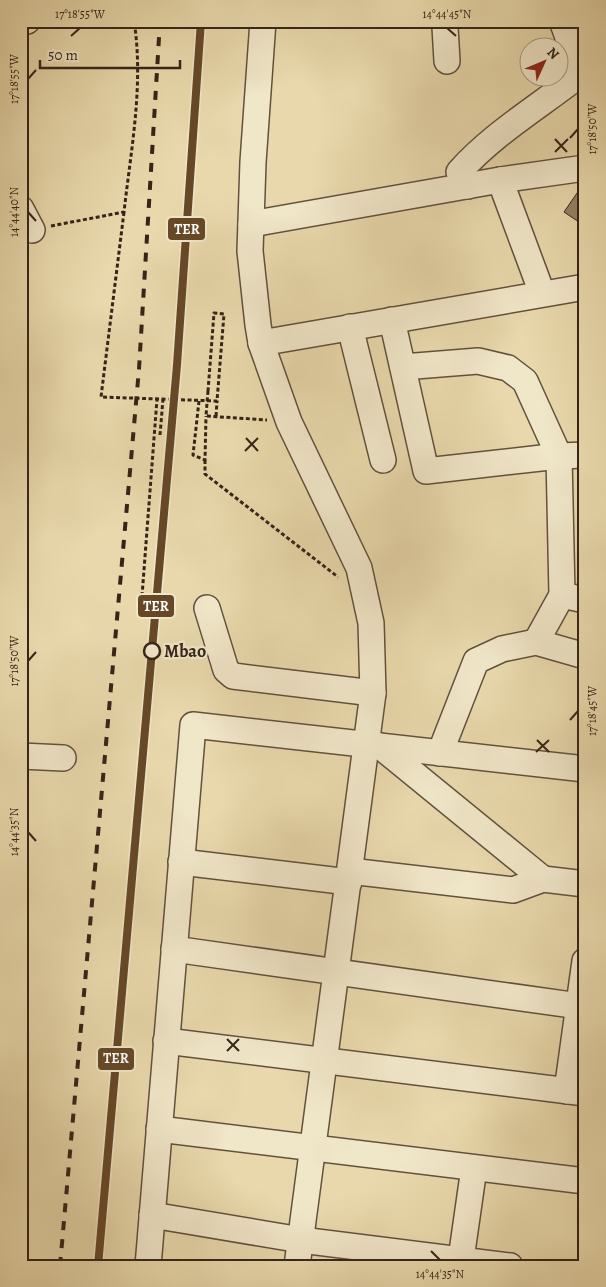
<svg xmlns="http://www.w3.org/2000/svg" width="606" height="1287" font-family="Alegreya,serif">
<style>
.building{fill:#938265;stroke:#362419}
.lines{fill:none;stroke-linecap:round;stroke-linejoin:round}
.minor-casing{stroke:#62513e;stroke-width:28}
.path{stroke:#362419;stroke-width:3;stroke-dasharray:4 2.5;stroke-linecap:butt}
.minor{stroke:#f0e6c8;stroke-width:25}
.rail{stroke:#362419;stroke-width:4;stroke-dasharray:9 9;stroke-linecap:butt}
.path-bridge{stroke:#362419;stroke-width:3;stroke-dasharray:4 2.5;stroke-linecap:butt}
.rail-1-casing{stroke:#f0e6c8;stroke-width:11}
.rail-1{stroke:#664827;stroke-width:8}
.ticks{fill:none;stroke:#362419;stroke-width:2}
.stop-dot{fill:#f0e6c8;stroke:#362419;stroke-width:2.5}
.labels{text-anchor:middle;stroke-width:4.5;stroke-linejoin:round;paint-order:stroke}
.stop-label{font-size:18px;font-weight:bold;fill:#362419;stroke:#f0e6c8;text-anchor:start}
.line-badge{stroke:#f0e6c8;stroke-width:2}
.badge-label{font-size:14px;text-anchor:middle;font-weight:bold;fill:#fff}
.neatline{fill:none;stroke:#362419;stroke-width:2}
.ticks-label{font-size:12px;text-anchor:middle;fill:#362419}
</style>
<rect width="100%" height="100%" fill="#e8d8ab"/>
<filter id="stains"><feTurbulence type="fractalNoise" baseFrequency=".004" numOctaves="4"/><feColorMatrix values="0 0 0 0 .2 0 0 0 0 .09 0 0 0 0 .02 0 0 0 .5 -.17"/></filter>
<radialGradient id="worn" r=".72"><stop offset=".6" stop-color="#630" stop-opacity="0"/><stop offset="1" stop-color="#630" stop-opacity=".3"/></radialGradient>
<path class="building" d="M584,183H585V226L564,212Z"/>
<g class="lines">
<defs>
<g id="minor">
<path d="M263,21L253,162L250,251L258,325L261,343L289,422L359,568L371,623L373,693L297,1266"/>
<path d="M447,21L445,27L447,61"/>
<path d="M21,23L27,21"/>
<path d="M500,180L542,293"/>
<path d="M468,186L459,172C492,135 535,109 574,79C579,63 568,37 562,21"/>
<path d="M21,209L32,230"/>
<path d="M251,224L500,180L585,168"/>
<path d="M392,320L426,471L559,456L585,455"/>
<path d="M350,327L383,460"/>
<path d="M261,343L585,287"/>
<path d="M403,367L478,361L508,368L525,381L559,456L562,595L536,642"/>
<path d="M562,595L585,600"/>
<path d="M207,608L226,670L233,676L373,693"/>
<path d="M380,746L543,879"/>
<path d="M440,753L476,661L502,649L536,642L585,656"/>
<path d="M21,756L63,758"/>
<path d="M181,862L349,882"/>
<path d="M350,871L513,890L543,879L585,884"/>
<path d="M174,949L579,1006"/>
<path d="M166,1041L585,1093"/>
<path d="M567,1091L585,961"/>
<path d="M159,1129L585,1181"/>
<path d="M152,1215L301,1240L510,1266"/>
<path d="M148,1266L193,725L585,769"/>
<path d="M460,1266L474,1168"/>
</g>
</defs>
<use href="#minor" class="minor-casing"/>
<g class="path">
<path d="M51,226L124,212C131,149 144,84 134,21"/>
<path d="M208,391L206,416L267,420"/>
<path d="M199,401L193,455L205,460L206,416"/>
<path d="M216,416L217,401"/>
<path d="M160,435L163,399"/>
<path d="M205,460V474L338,577"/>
<path d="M142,596L157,399"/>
</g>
<use href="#minor" class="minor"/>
<path class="rail" d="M60,1266L139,369L160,21"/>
<path class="path-bridge" d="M124,212L101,397L217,401L224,314L214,313L208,391"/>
<defs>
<path id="rail-1" d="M98,1266L177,365L201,21"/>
</defs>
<use href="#rail-1" class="rail-1-casing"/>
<use href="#rail-1" class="rail-1"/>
</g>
<path class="ticks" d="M447,28L456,36M71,36L80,28M28,79L36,70M570,138L578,129M555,139L567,152M555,152L568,139M28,212L36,221M246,438L258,451M245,451L258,438M28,661L36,652M570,720L578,711M537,740L549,752M536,752L549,740M28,832L36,841M227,1039L239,1051M227,1051L239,1039M431,1251L440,1260"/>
<circle class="stop-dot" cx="152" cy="651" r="8"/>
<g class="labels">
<g class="stop-label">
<text x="164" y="657">Mbao</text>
</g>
</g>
<g class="line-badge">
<rect x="167" y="217" width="39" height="24" rx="5" fill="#664827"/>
<rect x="137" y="594" width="38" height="24" rx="5" fill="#664827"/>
<rect x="97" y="1047" width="38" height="24" rx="5" fill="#664827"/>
</g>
<g class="badge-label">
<text x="187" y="234">TER</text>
<text x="156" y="611">TER</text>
<text x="116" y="1063">TER</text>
</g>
<rect width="606" height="1287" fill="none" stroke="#e8d8ab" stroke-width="55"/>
<g transform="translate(544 62) rotate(46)"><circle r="24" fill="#f0e6c8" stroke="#a69882"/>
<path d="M0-4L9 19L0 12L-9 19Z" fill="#8f2418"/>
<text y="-8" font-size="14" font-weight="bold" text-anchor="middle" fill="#362419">N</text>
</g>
<path d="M40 60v8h140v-8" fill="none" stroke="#362419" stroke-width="2.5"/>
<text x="48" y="60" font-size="15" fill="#362419" stroke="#f0e6c8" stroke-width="4" paint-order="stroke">50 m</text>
<rect x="28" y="28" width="550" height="1232" class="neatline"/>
<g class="ticks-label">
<text x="80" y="18">17°18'55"W</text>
<text x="447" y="18">14°44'45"N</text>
<text transform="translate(14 79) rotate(-90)" y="4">17°18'55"W</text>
<text transform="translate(592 129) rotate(-90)" y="4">17°18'50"W</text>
<text transform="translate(14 212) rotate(-90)" y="4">14°44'40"N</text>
<text transform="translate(14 661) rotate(-90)" y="4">17°18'50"W</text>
<text transform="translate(592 711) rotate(-90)" y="4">17°18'45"W</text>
<text transform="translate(14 832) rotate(-90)" y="4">14°44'35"N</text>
<text x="440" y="1278">14°44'35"N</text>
</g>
<rect width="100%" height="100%" filter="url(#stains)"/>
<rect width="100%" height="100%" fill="url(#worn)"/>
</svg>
